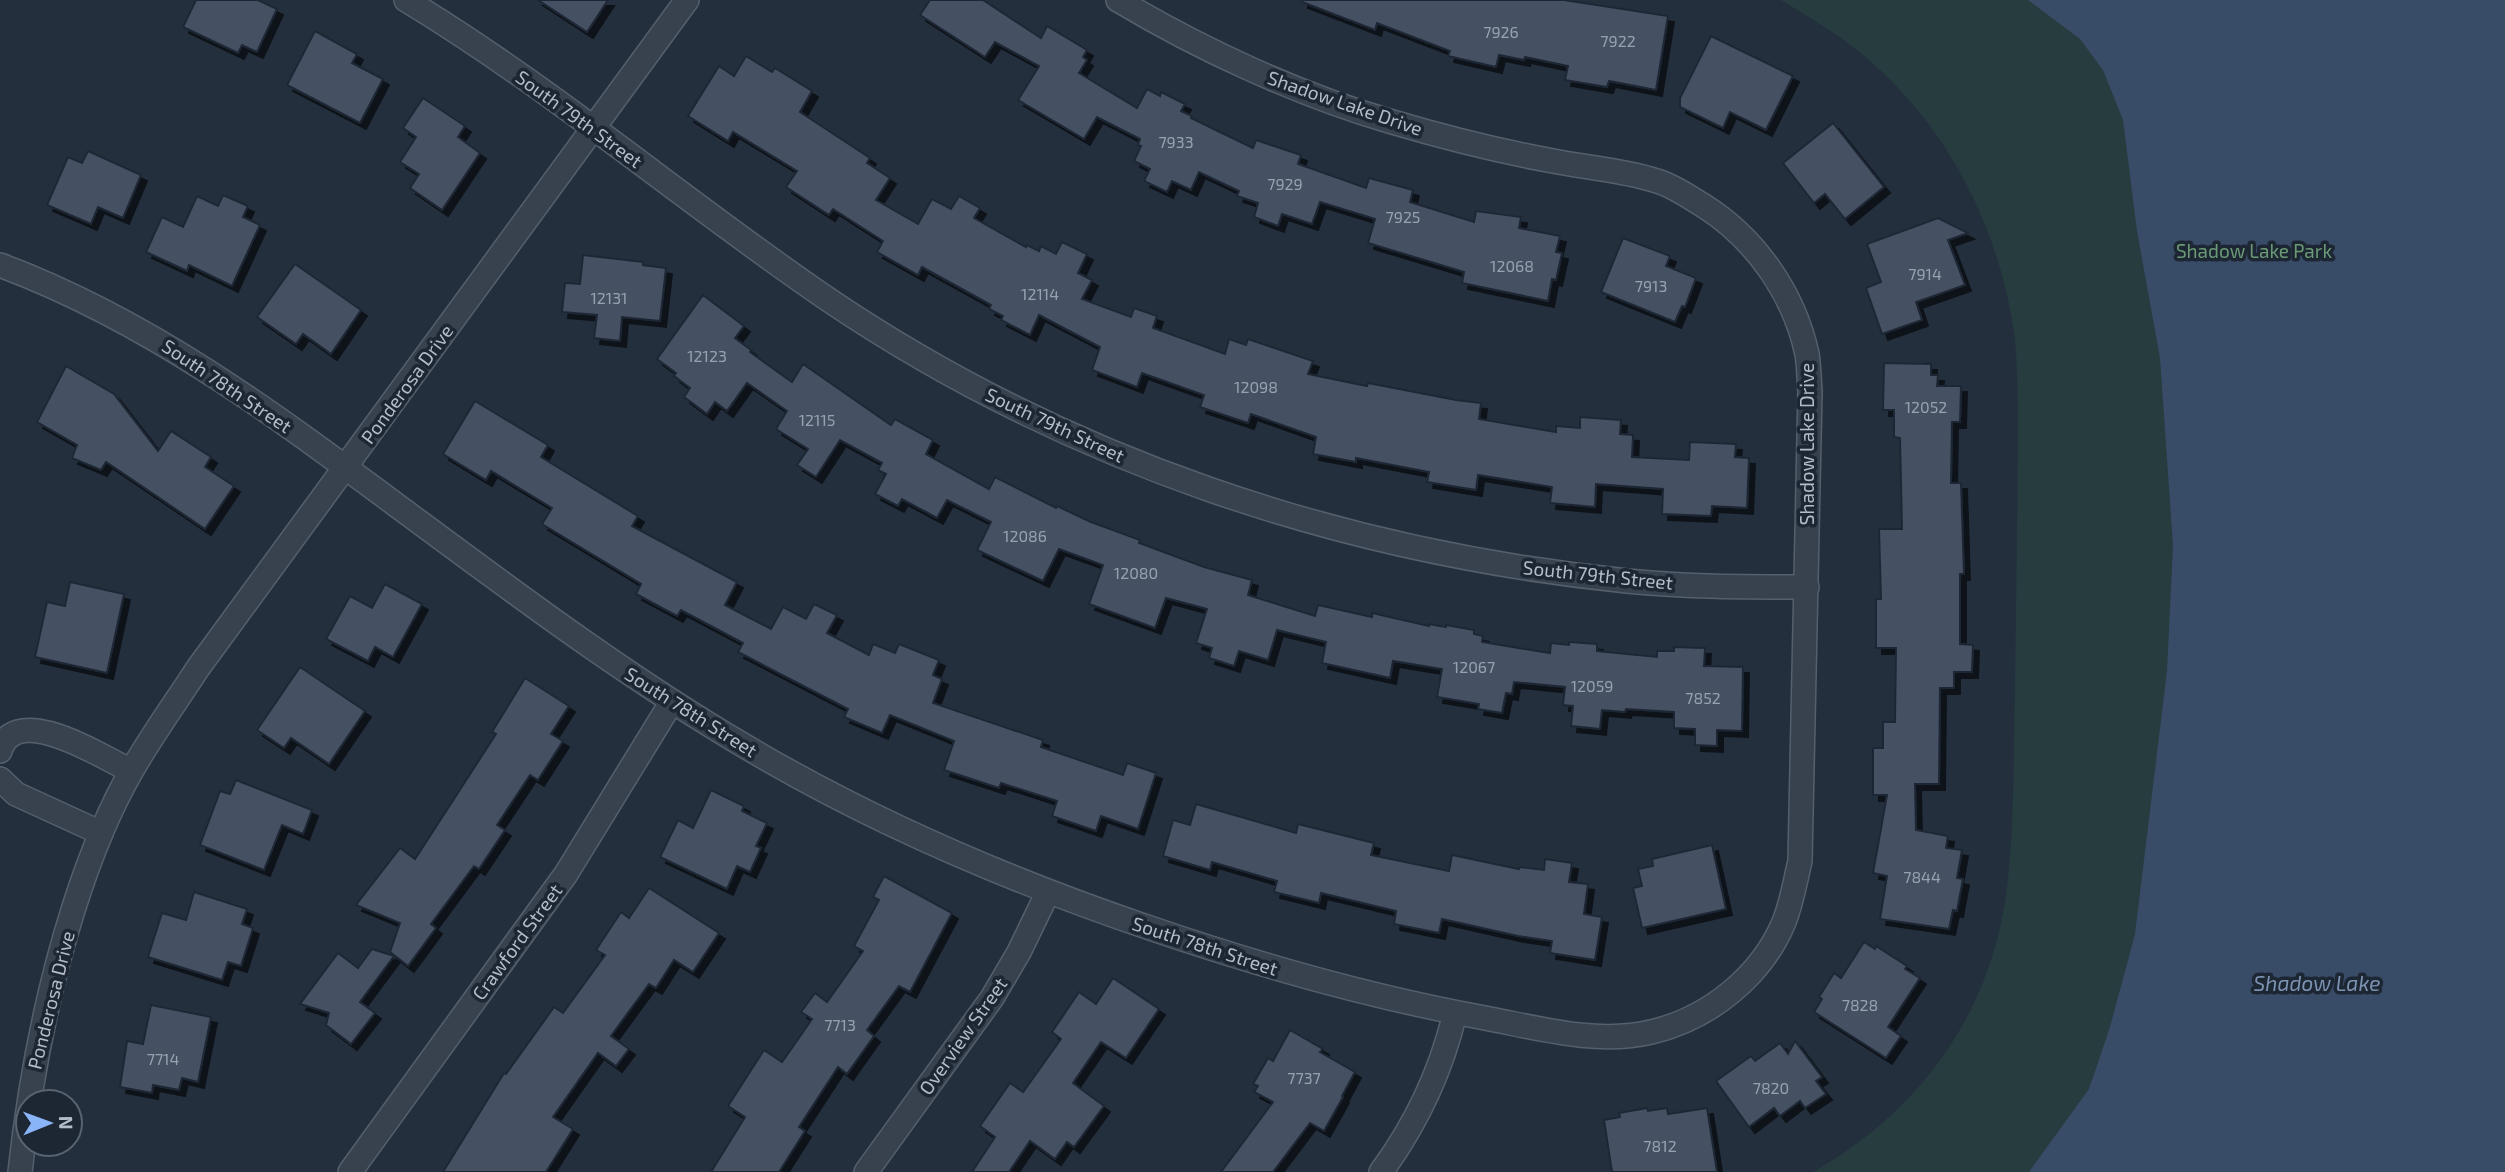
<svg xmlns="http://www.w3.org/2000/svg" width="2505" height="1172" font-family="'Exo 2',sans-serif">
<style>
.green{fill:#263c3f}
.water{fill:#394c67}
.building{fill:#455162;stroke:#1f2835;stroke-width:2;filter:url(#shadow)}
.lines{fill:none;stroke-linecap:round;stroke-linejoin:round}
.minor-casing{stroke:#565f6c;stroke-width:26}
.minor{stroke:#38414e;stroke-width:23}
.labels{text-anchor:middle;stroke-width:7;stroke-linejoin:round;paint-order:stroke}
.number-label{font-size:16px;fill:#98a1af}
.street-label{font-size:19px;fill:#b4bcc9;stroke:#1d2633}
.park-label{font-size:19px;fill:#6b9a76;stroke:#1d2633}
.water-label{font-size:21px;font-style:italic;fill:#7c92b1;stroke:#1d2633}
</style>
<defs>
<filter id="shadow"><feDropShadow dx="6" dy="6" stdDeviation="0" flood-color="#0009"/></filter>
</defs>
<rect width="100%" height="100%" fill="#242f3e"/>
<path class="green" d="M1781,0H2505V1172H1813C1918,1112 1989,1017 2006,895C2015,827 2013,757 2015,688C2016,593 2018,497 2018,402C2017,379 2017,355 2014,332C1997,217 1939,110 1844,40C1824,26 1802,13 1781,0Z"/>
<path class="water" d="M2028,0H2505V1172H2029L2089,1089L2110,1027L2135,934L2167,671L2173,545L2160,358L2137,231L2123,120L2103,70L2080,39Z"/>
<g class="building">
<path d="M196,0H258L277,9L257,52L242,45L238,53L183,27Z"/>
<path d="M538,0H608L587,32Z"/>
<path d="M930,0H983L1041,38L1047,26L1087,50L1083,57L1087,60L1079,73L1137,108L1147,89L1160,96L1161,92L1185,104L1181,111L1192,116L1191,118L1253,148L1256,140L1301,155L1298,164L1366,188L1369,178L1413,190L1410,202L1474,222L1476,211L1521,217L1519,228L1560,236L1556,252L1562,253L1556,280L1552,279L1548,301L1462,283L1464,272L1368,243L1375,219L1320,202L1312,224L1282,214L1278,226L1254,217L1258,203L1237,196L1239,191L1199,172L1191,190L1172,181L1167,192L1144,181L1150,169L1134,161L1141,146L1138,145L1140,139L1097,117L1084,139L1018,100L1039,66L995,42L985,57L920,15Z"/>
<path d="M1302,0H1564L1668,16L1656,90L1609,81L1607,87L1565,80L1568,66L1525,57L1524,60L1499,55L1496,67L1448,56L1450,51L1377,23L1375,30L1302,2Z"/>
<path d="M315,31L357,54L352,63L383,79L360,123L287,85Z"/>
<path d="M1711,36L1793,76L1766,130L1730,112L1723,128L1680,107V98Z"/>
<path d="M746,56L772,72L775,68L812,91L800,112L870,158L867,163L890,178L876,200L918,224L932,199L951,209L959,196L980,208L974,218L1026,247L1027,245L1039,251L1041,246L1056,254L1062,242L1087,254L1078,273L1092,280L1082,299L1131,317L1134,308L1157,316L1153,328L1225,354L1229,339L1246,345L1248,339L1313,361L1308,374L1367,386L1368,383L1456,400L1481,403L1479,419L1556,432V426L1580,428V417L1621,420L1620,434L1633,435L1632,457L1689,460L1690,442L1736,444L1735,457L1749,458L1747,508L1712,506L1711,516L1662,514L1663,489L1596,484L1595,507L1550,503L1552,487L1478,475L1476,490L1427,482L1429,472L1356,458V462L1313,454L1316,437L1251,414L1248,423L1200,407L1204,395L1142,373L1137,387L1092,370L1100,347L1039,315L1030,335L1001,320L1003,316L989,309L991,305L922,267L918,275L877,252L883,241L833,209L829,215L786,187L797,171L733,132L728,141L688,116L719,66L734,76Z"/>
<path d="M423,98L465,126L458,137L480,153L442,210L410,188L419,174L400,162L416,137L403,128Z"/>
<path d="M1833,123L1884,187L1845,219L1825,194L1814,203L1783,163Z"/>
<path d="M88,151L141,175L123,218L98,207L91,224L47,205L68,157L82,163Z"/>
<path d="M223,195L248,206L243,217L260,225L232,286L189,265L187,271L146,252L162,217L183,227L197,196L218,206Z"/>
<path d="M1938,218L1968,233L1948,240L1965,285L1916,302L1922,320L1882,334L1866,288L1881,282L1867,244Z"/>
<path d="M1623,238L1670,256L1666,266L1696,278L1685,307L1682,306L1675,322L1601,292Z"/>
<path d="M583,255L643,262V265L666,268L660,321L622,317L620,341L594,338L597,315L562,312L565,283L580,284Z"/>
<path d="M295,264L361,310L331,354L303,334L296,344L257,317Z"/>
<path d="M703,295L744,326L735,338L751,350L750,352L792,382L803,364L891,425L895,419L933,440L926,454L989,489L995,477L1056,508L1057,506L1091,522L1140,540L1139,543L1204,567L1252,580L1248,595L1315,616L1318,605L1372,617V613L1429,626V624L1446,627V625L1474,630V634L1483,636L1482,642L1550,653L1551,643L1569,645V642L1597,644V651L1657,657V651H1674V647L1705,648L1704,666L1743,667L1742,731L1717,730V746L1695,745V729L1674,728V712L1626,709L1625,712L1602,710L1600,729L1571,726L1573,706L1563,705L1565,687L1514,682L1512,694L1506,693L1502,713L1478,709L1479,704L1437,697L1442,669L1393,661L1390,678L1322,663L1326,642L1277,630L1268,660L1239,651L1234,666L1209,658L1212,648L1196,643L1207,609L1166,598L1155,628L1089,604L1103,565L1059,549L1043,581L1011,566L977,550L991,522L947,500L937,518L902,499L898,506L875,494L886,474L878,470L882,463L840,440L816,477L797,465L808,449L776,429L787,411L747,383L727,411L715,402L707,414L684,397L690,388L674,376L676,373L657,359Z"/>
<path d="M1884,363L1931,364V375H1938L1937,386H1961L1960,422H1952L1951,483H1961L1964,574H1960V644L1973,645L1972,672H1954V688H1940L1939,784H1915L1916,830L1948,836L1946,848L1962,850L1957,878L1963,879L1957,911L1953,910L1949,929L1880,919L1887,876L1873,873L1887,795H1873V748H1883V722H1895L1896,648H1876V599H1881L1879,529H1902L1900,438L1894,437V410H1883Z"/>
<path d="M66,366L114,394L158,451L171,431L211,457L205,467L234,486L205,529L106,462L101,470L72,458L77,445L37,422Z"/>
<path d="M475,401L548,445L541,457L638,516L632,526L737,582L725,605L771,629L783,607L806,619L814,604L837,615L827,633L869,655L873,644L895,653L899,644L939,660L933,675L942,679L933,703L1043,740L1041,747L1123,775L1127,763L1156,773L1138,829L1101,816L1096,831L1052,816L1057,801L1001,783L999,788L944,770L954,741L890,715L882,733L844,717L848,709L738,652L743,643L681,610L677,616L636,594L641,584L542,524L552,508L491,471L486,480L443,454Z"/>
<path d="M70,582L124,594L107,673L35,657L47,602L65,606Z"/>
<path d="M385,584L422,604L393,657L375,647L368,661L326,639L350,596L372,608Z"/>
<path d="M300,667L365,711L329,764L291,738L284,748L257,730Z"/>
<path d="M525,678L569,706L551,734L563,741L538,780L530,775L497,825L505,830L479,869L474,866L431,924L436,928L408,966L390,952L400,923L356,905L400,848L415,859L496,734L492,732Z"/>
<path d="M236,780L312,810L303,834L282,825L264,870L200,845L220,791L230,794Z"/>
<path d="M711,790L744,806L742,811L767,823L756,846L761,848L750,872L737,866L727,889L660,857L678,820L693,828Z"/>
<path d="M1196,804L1296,833L1298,824L1374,843L1371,855L1449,871L1452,855L1519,869L1520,867L1544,870L1545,859L1572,863L1569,882L1588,884L1584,914L1602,917L1595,960L1550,953L1552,941L1518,936L1442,919L1439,933L1394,924L1396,911L1321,893L1319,903L1274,892L1277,881L1212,862L1210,870L1163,856L1173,820L1190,825Z"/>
<path d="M1712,845L1726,909L1642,928L1633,888L1642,886L1638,869L1653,866L1652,859Z"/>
<path d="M884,876L952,913L910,992L899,986L867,1030L874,1036L847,1074L838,1067L799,1127L805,1131L779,1172H711L745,1117L728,1106L764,1050L782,1062L812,1019L801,1012L815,993L827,1002L863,951L854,946L879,900L873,897Z"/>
<path d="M649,888L719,933L693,972L674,960L656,988L649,984L611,1036L629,1049L616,1066L598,1053L553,1117L573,1129L546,1172H443L504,1073L506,1074L554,1007L563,1013L605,955L596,950L621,912L629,918Z"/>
<path d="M194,892L247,909L242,924L253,928L241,966L228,962L222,980L148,957L162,913L186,920Z"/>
<path d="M1864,942L1875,949L1876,946L1907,966L1905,969L1920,978L1888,1027L1901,1036L1886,1058L1814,1012L1822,999L1819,997L1834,973L1841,978Z"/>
<path d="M372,949L394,956L360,1002L375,1013L351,1044L326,1025L329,1013L300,1004L338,953L358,968Z"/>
<path d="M1113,978L1159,1009L1126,1058L1101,1042L1073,1083L1104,1106L1074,1147L1067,1142L1055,1159L1030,1141L1009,1172H972L995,1137L980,1126L1010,1083L1023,1092L1061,1039L1052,1032L1079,992L1096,1004Z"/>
<path d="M151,1005L211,1017L198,1082L182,1078L179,1090L153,1085L152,1093L120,1087L127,1041L143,1044Z"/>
<path d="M1290,1030L1323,1049L1320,1052L1355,1072L1342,1096L1343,1097L1324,1131L1310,1123L1273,1172H1221L1273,1102L1254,1092L1258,1086L1253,1084L1268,1058L1273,1061Z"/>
<path d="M1795,1041L1822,1077L1816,1081L1826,1094L1805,1108L1800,1101L1780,1116L1774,1108L1749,1127L1716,1081L1751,1056L1755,1061L1780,1043L1788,1054Z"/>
<path d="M1647,1108L1648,1111L1667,1108L1668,1114L1707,1108L1717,1172H1612L1604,1120L1620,1117L1619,1113Z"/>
</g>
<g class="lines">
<defs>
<g id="minor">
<path d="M406,0C553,89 684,201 826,298C1065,460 1342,552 1627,581C1686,587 1747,587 1807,587"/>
<path d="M0,265C150,321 275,415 403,510C515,593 627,677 748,748C875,823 1011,881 1150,928C1261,966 1370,997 1485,1018C1538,1028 1597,1045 1651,1032C1708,1019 1761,977 1784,922C1792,902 1795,882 1800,861L1810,391C1809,379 1809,366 1807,354C1794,294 1756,239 1704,206C1689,197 1674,186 1657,181C1623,170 1588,168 1553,161C1498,151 1443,137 1389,121C1297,94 1200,49 1118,0"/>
<path d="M0,751C15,700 104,758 131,771"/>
<path d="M0,779L16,794L101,833"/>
<path d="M20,1172C30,1080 46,995 74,907C89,860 107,813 132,770C152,735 176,702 198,668L687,0"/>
<path d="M350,1172L566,874L671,703"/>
<path d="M866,1172L992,998L1019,952L1048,892"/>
<path d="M1381,1172C1417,1123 1441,1072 1455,1013"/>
</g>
</defs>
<use href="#minor" class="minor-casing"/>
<use href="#minor" class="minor"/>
</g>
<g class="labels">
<g class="number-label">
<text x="1501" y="38">7926</text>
<text x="1618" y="47">7922</text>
<text x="1176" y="148">7933</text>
<text x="1285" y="190">7929</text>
<text x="1403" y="223">7925</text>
<text x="1512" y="272">12068</text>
<text x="1925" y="280">7914</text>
<text x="1651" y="292">7913</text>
<text x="1040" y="300">12114</text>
<text x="609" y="304">12131</text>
<text x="707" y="362">12123</text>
<text x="1256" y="393">12098</text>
<text x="1926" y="413">12052</text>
<text x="817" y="426">12115</text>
<text x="1025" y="542">12086</text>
<text x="1136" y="579">12080</text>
<text x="1474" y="673">12067</text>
<text x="1592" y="692">12059</text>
<text x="1703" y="704">7852</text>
<text x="1922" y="883">7844</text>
<text x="1860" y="1011">7828</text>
<text x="840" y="1031">7713</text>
<text x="163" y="1065">7714</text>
<text x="1304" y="1084">7737</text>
<text x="1771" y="1094">7820</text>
<text x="1660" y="1152">7812</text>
</g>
<g class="street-label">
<text transform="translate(1345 103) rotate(19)" y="7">Shadow Lake Drive</text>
<text transform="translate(579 119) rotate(36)" y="7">South 79th Street</text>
<text transform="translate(407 384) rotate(-54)" y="7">Ponderosa Drive</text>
<text transform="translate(227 386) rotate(34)" y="7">South 78th Street</text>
<text transform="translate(1055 425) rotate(25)" y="7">South 79th Street</text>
<text transform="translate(1807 444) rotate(-90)" y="7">Shadow Lake Drive</text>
<text transform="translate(1598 575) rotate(6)" y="7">South 79th Street</text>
<text transform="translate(691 712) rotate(32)" y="7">South 78th Street</text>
<text transform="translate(517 942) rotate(-54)" y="7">Crawford Street</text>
<text transform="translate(1205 946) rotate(18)" y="7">South 78th Street</text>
<text transform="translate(51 1000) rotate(-76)" y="7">Ponderosa Drive</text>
<text transform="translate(963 1036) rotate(-55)" y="7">Overview Street</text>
</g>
<g class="park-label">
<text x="2254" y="258">Shadow Lake Park</text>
</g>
<g class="water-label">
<text x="2317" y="991">Shadow Lake</text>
</g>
</g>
<g transform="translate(49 1123) rotate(89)"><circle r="33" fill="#1d2633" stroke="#59626f" stroke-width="2"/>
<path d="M0-5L12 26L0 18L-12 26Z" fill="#8ab4f8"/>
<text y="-10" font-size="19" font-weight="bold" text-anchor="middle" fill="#b4bcc9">N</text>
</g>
</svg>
